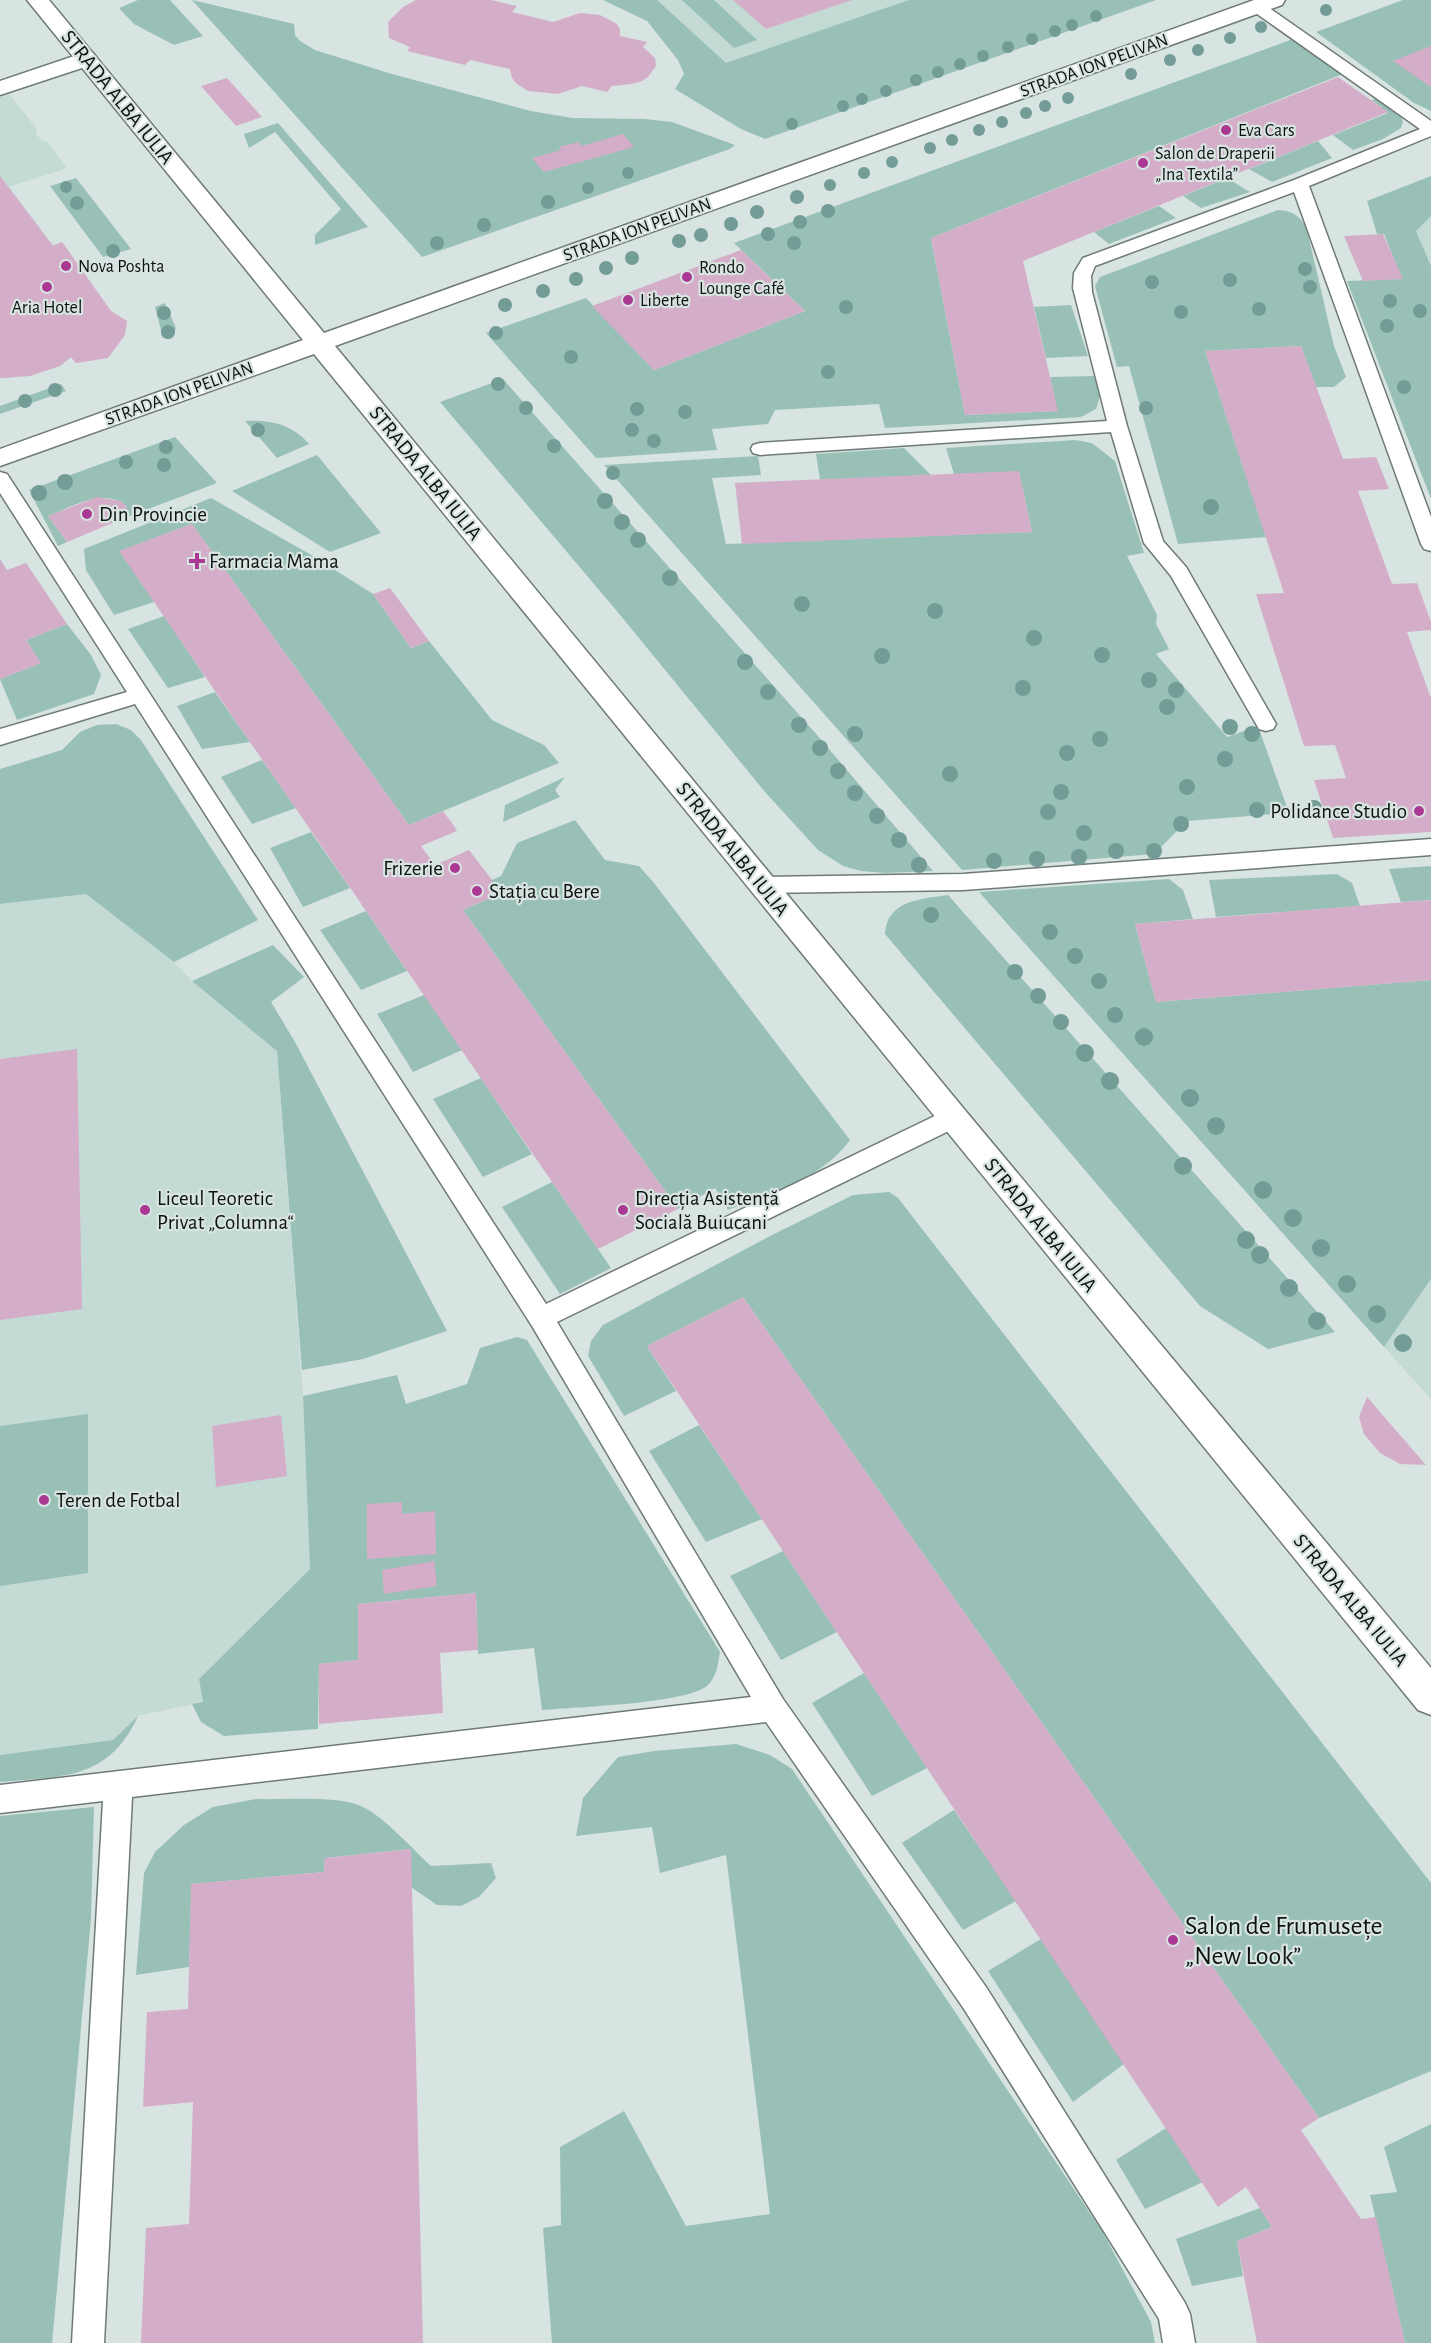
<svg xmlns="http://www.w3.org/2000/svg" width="1431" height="2343" font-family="'Alegreya Sans',sans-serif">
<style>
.built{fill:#c4dad4}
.green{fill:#99c0b6}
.building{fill:#d4aec9}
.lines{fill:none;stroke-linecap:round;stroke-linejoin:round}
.lane-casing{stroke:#6f7a77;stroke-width:3}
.street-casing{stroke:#6f7a77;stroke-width:3}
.primary-casing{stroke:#6f7a77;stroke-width:3}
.lane{fill:#fff;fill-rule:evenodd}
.street{fill:#fff;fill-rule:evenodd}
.primary{fill:#fff;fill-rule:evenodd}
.tree{fill:#729c95}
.poi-dot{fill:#ab3893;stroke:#d8e4e1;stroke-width:2}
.labels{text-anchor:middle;stroke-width:4.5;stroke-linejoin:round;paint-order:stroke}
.far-street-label{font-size:18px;fill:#0d1211;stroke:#d8e4e1}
.far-poi-label{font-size:18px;fill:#0d1211;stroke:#d8e4e1;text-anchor:start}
.street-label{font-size:21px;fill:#0d1211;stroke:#d8e4e1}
.poi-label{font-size:21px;fill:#0d1211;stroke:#d8e4e1;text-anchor:start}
.near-poi-label{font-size:26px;fill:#0d1211;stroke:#d8e4e1;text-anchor:start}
</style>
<rect width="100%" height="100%" fill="#d8e4e1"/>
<g class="built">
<path d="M644,0H1030L746,94Z"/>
<path d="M9,94L36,128V133L40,139L47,142L67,168L9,187L53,245L62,242L111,311L127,321L125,335L108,358L76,363L71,358L60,366L30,376L9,378H0V97Z"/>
<path d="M1431,216V266L1416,231Z"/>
<path d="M86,894L174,962L192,981L277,1050L303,1396L310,1569L199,1679L203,1702L138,1716L113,1740L0,1755V904Z"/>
<path d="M1431,1279V1399L1384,1347Z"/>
</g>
<g class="green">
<path d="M138,0H170L203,36L174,45L134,24L119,8Z"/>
<path d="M192,0L294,24L295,35L300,41L315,50L392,74L531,111L572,118L645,119L672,122L735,145L730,149L422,257Z"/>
<path d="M603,0H657L726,63L909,0H1156L765,139L741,129L675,89L684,74L678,60L647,21Z"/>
<path d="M682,0H714L757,40L734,48Z"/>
<path d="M1403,0H1431V111L1414,103L1316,32Z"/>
<path d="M1293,39L1343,74L931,238L965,415L1057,411L1050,377L1094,376C1101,388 1101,397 1096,409L1081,417L885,428L879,404L775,410L768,424L712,429L717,450L596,458L486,333L586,298L654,370L805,311L734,243Z"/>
<path d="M1379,98L1398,111L1403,122L1401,128L1383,139L1353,150L1333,135L1388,113L1372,100Z"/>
<path d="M278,123L368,227L315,245V235L341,209L275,132L249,148L244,134Z"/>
<path d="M1318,141L1332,158L1272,182L1249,169Z"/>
<path d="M1431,176V216L1416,231L1431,266V499L1347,281L1402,279L1384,234H1377L1367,201Z"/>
<path d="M76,178L131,249L103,257L50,186Z"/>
<path d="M1227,178L1250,192L1201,208L1183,196Z"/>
<path d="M1159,206L1176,218L1109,244L1094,232Z"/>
<path d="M1278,210C1293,211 1301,216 1307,230L1334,346L1346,377L1334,387H1316L1301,346L1205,351L1266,537L1178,544L1129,366L1117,367L1095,286L1100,277Z"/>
<path d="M165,303L176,328L173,337L163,338L155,307Z"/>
<path d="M1071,305L1088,356L1046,358L1034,307Z"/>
<path d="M503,379L817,735L933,871L885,873L861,871L843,866L818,850L765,792L616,610L440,402Z"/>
<path d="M61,384L66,391L0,414V406Z"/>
<path d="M245,421C271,420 291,424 309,444L277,458Z"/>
<path d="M175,437L217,483L127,517V507C105,486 72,507 48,516L67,542L58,546L29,490Z"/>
<path d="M1075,440L1092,443L1115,461L1144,553L1127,556L1157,615L1156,624L1169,649L1156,654L1227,737L1258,726L1289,813L1187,821L1154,854L962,870L604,465L758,456L761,475L712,478L726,544L1032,532L1019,472L954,474L946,448Z"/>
<path d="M904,448L931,475L820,480L816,454Z"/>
<path d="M317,455L381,533L330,552L232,491Z"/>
<path d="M211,498L313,556L373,594L411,648L429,641L492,720L544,745L559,763L409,825L192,524L120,551L154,602L114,615L86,570L84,549Z"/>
<path d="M164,616L205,677L168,688L128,629Z"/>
<path d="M67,624L91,655L101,675L94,694L17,720L0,679L41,663L26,640Z"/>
<path d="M215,692L250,742L202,749L177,706Z"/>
<path d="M116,724L131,730L141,740L258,920L174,962L86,894L0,904V769L62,750L80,732L97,725Z"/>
<path d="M262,760L296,808L252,824L221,777Z"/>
<path d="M565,777L555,790L560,797L503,822L505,805Z"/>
<path d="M575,820L605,860L639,866L654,883L850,1140C822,1179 771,1192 728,1210L715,1188L678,1209L463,910L492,897V880L501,876L517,843Z"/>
<path d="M311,832L350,888L303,907L270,848Z"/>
<path d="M1431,866V900L1401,902L1389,869Z"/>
<path d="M1337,874L1352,883L1360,906L1216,917L1209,880Z"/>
<path d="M1169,879L1183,890L1193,919L1135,924L1156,1002L1431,980V1279L1384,1347L979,892Z"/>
<path d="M948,895L1335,1332L1268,1349L1200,1306L885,934C887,900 921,899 948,895Z"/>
<path d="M366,911L407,971L361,990L320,930Z"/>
<path d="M273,945L304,977L271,1002L295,1042L447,1331L363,1359L302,1370L277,1051L192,981Z"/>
<path d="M424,995L462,1050L413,1072L377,1014Z"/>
<path d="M481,1078L532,1154L483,1177L433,1099Z"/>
<path d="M552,1182L611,1268L560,1294L502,1207Z"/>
<path d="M889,1192L898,1198L1431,1883V2071L1319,2118L743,1297L647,1346L676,1391L624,1416L588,1356L591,1341L603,1325L772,1235L853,1195Z"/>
<path d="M517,1337L527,1340L720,1652C718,1664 717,1677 707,1686C683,1704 576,1707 542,1710L534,1648L478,1654L476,1593L358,1604V1660L319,1664L318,1729L224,1736L201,1722L192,1704L203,1702L199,1679L310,1569L303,1396L397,1375L406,1404L467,1384L480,1348Z"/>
<path d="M88,1414V1573L0,1586V1426Z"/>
<path d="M699,1425L762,1519L706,1542L649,1451Z"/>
<path d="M783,1551L837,1632L781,1660L730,1576Z"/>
<path d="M864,1673L927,1768L872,1796L812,1703Z"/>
<path d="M138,1716C108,1781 62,1776 0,1782V1755L113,1740Z"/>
<path d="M736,1744L770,1755L792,1769L1102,2231L1151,2322L1155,2343H552L543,2228L561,2225L560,2147L624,2111L686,2226L770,2214L726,1855L660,1873L652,1827L576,1836L583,1798L618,1757L654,1751Z"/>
<path d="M256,1799C284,1800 336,1795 361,1806C385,1817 411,1848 431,1866L491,1863L496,1878L479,1897L461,1906L437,1905L411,1887L410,1849L325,1858L324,1872L192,1884L189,1967L136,1975L144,1873L155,1852L184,1825L213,1807Z"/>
<path d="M94,1807L91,1919L52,2343H0V1816Z"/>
<path d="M954,1810L1016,1901L963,1930L902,1843Z"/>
<path d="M1041,1939L1124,2064L1073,2102L988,1971Z"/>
<path d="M1431,2124V2343H1405L1370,2195L1397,2192L1384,2147Z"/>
<path d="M1166,2128L1203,2182L1145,2209L1116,2160Z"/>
<path d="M1260,2208L1272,2227L1237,2241L1243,2276L1192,2286L1176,2239Z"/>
</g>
<g class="building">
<path d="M416,0H491L517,6L512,12L553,22L580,13L600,15L617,24L620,29V36L647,42L643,47L655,58L656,66L648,77L642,81L632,84L612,86L607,92L582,86L558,94L528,91L517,84L512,78L510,69L470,60L465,65L407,51L410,47L389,38L388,22L403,7Z"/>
<path d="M733,0H852L766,29Z"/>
<path d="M1431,46V87L1393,61Z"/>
<path d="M1338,77L1388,112L1023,261L1058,411L965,415L931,238Z"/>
<path d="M227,78L262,117L236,126L201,86Z"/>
<path d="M623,134L634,147L544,172L532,158L561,150L559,147L579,142L582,146Z"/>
<path d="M0,176L53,246L62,242L111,311L127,321L125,335L108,358L76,363L71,357L60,366L30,376L0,378Z"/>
<path d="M1383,234L1403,279L1363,281L1344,236Z"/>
<path d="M741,250L805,311L654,370L592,306Z"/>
<path d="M1301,346L1343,459L1376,457L1389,489L1358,491L1392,584L1417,583L1431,622V630L1407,632L1431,698V832L1333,838L1314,780L1346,778L1335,745L1304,746L1256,594L1284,593L1205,351Z"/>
<path d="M1019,471L1032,532L742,544L735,483Z"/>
<path d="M97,497L121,501L127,507V517L67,542L48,516Z"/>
<path d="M192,524L409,825L443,811L452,823L457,831L421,846L435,865L469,850L492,880V897L463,910L678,1209L598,1249L119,551Z"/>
<path d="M0,559L7,570L26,563L67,624L26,640L41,663L0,679Z"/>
<path d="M390,588L429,641L411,648L373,594Z"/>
<path d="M1431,900V980L1156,1002L1135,924Z"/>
<path d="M77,1049L82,1309L0,1320V1059Z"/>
<path d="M743,1297L1319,2118L1301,2130L1361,2219L1376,2217L1405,2343H1257L1237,2241L1272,2227L1246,2187L1218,2207L647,1346Z"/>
<path d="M1367,1397L1426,1465L1400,1464L1380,1453L1364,1434L1359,1417Z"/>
<path d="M281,1415L287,1476L216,1487L212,1426Z"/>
<path d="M402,1502V1514L435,1511L436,1554L367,1559V1504Z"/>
<path d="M434,1561L437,1586L384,1594L382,1570Z"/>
<path d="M476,1593L478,1650L440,1653L443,1713L319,1724V1664L358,1660V1604Z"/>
<path d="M411,1849L423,2343H141L146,2228L189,2224L193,2102L143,2107L147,2012L188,2009L191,1884L324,1872L325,1858Z"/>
</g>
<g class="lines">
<defs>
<g id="lane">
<path d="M1256,1L1262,3L1431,121V136L1309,186L1431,517V551L1424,549L1421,544L1294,192L1095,266L1091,276L1092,292L1127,426L1163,541L1186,567L1276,724L1273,729L1266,731L1259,729L1171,576L1144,543L1111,432L760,455L753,453L751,449L753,445L760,443L1107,421L1073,288L1074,273L1083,258L1294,180L1420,129L1250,9L1248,6Z"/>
<path d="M0,472L7,474L546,1304L945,1111L953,1108L961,1111L965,1118L961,1125L557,1322L783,1699L986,1987L1185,2303L1190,2314L1195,2343H1163L1159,2319L964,2009L766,1722L132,1797L104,2343H72L103,1801L0,1813V1785L751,1697L532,1326L135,704L0,745V729L127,692L0,493Z"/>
<path d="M1431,839V855L963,890L763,893L755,891L752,885L755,879L763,877L963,874Z"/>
</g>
<path id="street" d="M86,52L94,54L97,59L94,64L0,95V81Z"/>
<path id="primary" d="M27,0H49L324,333L1254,0H1285L1282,5L335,346L964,1109L1431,1668V1715L1418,1710L314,354L0,466V449L303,340Z"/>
</defs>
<use href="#lane" class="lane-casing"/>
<use href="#street" class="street-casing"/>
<use href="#primary" class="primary-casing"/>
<use href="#lane" class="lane"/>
<use href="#street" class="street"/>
<use href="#primary" class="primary"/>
</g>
<g class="tree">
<circle cx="1326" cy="10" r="6"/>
<circle cx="1096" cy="16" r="6"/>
<circle cx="1072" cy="25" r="6"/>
<circle cx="1261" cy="27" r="6"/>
<circle cx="1055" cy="31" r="6"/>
<circle cx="1230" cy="38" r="6"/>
<circle cx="1032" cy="39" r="6"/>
<circle cx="1008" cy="47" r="6"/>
<circle cx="1198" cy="50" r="6"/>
<circle cx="983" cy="56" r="6"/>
<circle cx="1170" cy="60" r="6"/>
<circle cx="960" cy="64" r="6"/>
<circle cx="938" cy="72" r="6"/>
<circle cx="1131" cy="74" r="6"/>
<circle cx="916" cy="80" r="6"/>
<circle cx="886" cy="91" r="6"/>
<circle cx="1068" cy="98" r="6"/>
<circle cx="862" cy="99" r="6"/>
<circle cx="843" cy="106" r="6"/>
<circle cx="1045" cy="106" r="6"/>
<circle cx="1026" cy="113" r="6"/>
<circle cx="1002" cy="122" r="6"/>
<circle cx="792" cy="124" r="6"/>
<circle cx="979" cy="130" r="6"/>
<circle cx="952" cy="140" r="6"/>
<circle cx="930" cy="148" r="6"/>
<circle cx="892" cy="162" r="6"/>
<circle cx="628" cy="173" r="6"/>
<circle cx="864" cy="173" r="6"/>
<circle cx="830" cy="185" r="6"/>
<circle cx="66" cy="187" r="6"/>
<circle cx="588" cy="188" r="6"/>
<circle cx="797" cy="197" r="7"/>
<circle cx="548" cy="202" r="7"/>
<circle cx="77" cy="203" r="7"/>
<circle cx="828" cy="211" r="7"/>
<circle cx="757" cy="212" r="7"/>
<circle cx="800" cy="222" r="7"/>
<circle cx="731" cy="224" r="7"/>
<circle cx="484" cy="225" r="7"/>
<circle cx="768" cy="234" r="7"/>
<circle cx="701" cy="235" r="7"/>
<circle cx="679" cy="241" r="7"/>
<circle cx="437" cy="243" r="7"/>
<circle cx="794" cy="243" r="7"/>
<circle cx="113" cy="251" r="7"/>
<circle cx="632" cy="258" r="7"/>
<circle cx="606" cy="268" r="7"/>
<circle cx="1305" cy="269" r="7"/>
<circle cx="576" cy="279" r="7"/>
<circle cx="1230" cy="280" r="7"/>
<circle cx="1152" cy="282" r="7"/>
<circle cx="1310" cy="287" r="7"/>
<circle cx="543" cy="291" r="7"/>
<circle cx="1390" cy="301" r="7"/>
<circle cx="505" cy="305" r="7"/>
<circle cx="846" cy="307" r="7"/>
<circle cx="1259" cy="309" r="7"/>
<circle cx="1420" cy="311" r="7"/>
<circle cx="1181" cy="312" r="7"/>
<circle cx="164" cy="313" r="7"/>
<circle cx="1387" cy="326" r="7"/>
<circle cx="168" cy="332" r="7"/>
<circle cx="496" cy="333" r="7"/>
<circle cx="571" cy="357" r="7"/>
<circle cx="828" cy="372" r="7"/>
<circle cx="498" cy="384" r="7"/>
<circle cx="1404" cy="387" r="7"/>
<circle cx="55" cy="390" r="7"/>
<circle cx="25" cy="401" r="7"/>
<circle cx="526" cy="408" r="7"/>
<circle cx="1146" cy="408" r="7"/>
<circle cx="637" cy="409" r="7"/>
<circle cx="685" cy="412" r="7"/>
<circle cx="258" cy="430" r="7"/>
<circle cx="632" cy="430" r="7"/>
<circle cx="654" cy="441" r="7"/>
<circle cx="554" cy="446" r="7"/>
<circle cx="166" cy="447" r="7"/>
<circle cx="126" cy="462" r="7"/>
<circle cx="164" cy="465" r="7"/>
<circle cx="613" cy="473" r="7"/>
<circle cx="65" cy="482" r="8"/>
<circle cx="39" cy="493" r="8"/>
<circle cx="605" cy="501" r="8"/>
<circle cx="1211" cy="507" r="8"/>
<circle cx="622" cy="522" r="8"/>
<circle cx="638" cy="540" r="8"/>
<circle cx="670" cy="578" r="8"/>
<circle cx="802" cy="604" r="8"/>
<circle cx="935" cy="611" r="8"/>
<circle cx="1034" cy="638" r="8"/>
<circle cx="1102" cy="655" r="8"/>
<circle cx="882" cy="656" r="8"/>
<circle cx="745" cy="662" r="8"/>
<circle cx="1149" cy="680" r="8"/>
<circle cx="1023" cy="688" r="8"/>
<circle cx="1176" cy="690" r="8"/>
<circle cx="768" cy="692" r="8"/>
<circle cx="1167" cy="707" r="8"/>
<circle cx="799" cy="725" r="8"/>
<circle cx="1230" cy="727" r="8"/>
<circle cx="855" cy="734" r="8"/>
<circle cx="1252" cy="734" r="8"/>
<circle cx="1100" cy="739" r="8"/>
<circle cx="820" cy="748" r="8"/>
<circle cx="1067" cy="753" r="8"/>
<circle cx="1225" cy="759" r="8"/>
<circle cx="838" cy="771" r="8"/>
<circle cx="950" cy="774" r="8"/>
<circle cx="1187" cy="787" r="8"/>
<circle cx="1061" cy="792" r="8"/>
<circle cx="855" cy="793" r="8"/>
<circle cx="1314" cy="808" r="8"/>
<circle cx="1257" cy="810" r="8"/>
<circle cx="1048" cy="812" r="8"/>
<circle cx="877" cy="816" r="8"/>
<circle cx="1181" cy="824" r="8"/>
<circle cx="1084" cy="833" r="8"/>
<circle cx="899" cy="840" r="8"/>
<circle cx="1116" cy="851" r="8"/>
<circle cx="1154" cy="851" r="8"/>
<circle cx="1079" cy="857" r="8"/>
<circle cx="1037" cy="859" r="8"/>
<circle cx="994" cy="861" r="8"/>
<circle cx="919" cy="865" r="8"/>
<circle cx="931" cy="915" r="8"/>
<circle cx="1050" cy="932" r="8"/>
<circle cx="1075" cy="956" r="8"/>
<circle cx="1015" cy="972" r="8"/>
<circle cx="1099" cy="981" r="8"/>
<circle cx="1038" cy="996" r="8"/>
<circle cx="1115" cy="1015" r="8"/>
<circle cx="1061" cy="1022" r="8"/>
<circle cx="1144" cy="1037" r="9"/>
<circle cx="1085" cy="1053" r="9"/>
<circle cx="1110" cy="1081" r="9"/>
<circle cx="1190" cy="1098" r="9"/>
<circle cx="1216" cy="1126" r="9"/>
<circle cx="1183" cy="1166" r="9"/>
<circle cx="1263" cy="1190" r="9"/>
<circle cx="1293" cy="1218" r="9"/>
<circle cx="1246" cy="1240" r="9"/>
<circle cx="1321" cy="1248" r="9"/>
<circle cx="1260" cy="1255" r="9"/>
<circle cx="1347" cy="1284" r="9"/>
<circle cx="1289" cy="1288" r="9"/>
<circle cx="1377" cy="1314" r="9"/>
<circle cx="1317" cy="1321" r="9"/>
<circle cx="1403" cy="1343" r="9"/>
</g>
<g class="poi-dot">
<circle cx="1226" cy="130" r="6"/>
<circle cx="1143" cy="163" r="6"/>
<circle cx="66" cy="266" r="6"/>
<circle cx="687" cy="277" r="6"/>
<circle cx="47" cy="287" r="6"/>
<circle cx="628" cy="300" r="6"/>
<circle cx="87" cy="514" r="6"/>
<path d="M194 552h6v6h6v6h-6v6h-6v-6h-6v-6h6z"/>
<circle cx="1419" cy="811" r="6"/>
<circle cx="455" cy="868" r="6"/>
<circle cx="477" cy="891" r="6"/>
<circle cx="145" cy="1210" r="6"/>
<circle cx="623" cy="1210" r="6"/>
<circle cx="44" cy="1500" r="6"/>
<circle cx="1173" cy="1940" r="6"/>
</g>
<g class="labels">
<g class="far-street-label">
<text transform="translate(1094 65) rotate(-20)" y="6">STRADA ION PELIVAN</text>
<text transform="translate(637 229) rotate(-20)" y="6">STRADA ION PELIVAN</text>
<text transform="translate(179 393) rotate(-20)" y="6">STRADA ION PELIVAN</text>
</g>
<g class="far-poi-label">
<text x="1238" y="136">Eva Cars</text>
<text x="1155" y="159">Salon de Draperii<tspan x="1155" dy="21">„Ina Textila”</tspan></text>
<text x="78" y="272">Nova Poshta</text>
<text x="699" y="273">Rondo<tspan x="699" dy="21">Lounge Café</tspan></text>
<text x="640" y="306">Liberte</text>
<text x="47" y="313" text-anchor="middle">Aria Hotel</text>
</g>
<g class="street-label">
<text transform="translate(118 97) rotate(51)" y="7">STRADA ALBA IULIA</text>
<text transform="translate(426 473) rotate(51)" y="7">STRADA ALBA IULIA</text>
<text transform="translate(733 849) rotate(51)" y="7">STRADA ALBA IULIA</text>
<text transform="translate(1041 1225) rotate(51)" y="7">STRADA ALBA IULIA</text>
<text transform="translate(1351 1600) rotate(50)" y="7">STRADA ALBA IULIA</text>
</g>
<g class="poi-label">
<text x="99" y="521">Din Provincie</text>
<text x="209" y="568">Farmacia Mama</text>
<text x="1407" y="818" text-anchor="end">Polidance Studio</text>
<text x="443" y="875" text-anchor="end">Frizerie</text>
<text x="489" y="898">Stația cu Bere</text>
<text x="157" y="1205">Liceul Teoretic<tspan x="157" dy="24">Privat „Columna“</tspan></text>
<text x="635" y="1205">Direcția Asistență<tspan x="635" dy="24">Socială Buiucani</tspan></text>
<text x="56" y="1507">Teren de Fotbal</text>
</g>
<g class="near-poi-label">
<text x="1185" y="1934">Salon de Frumusețe<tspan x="1185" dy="30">„New Look”</tspan></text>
</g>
</g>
</svg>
